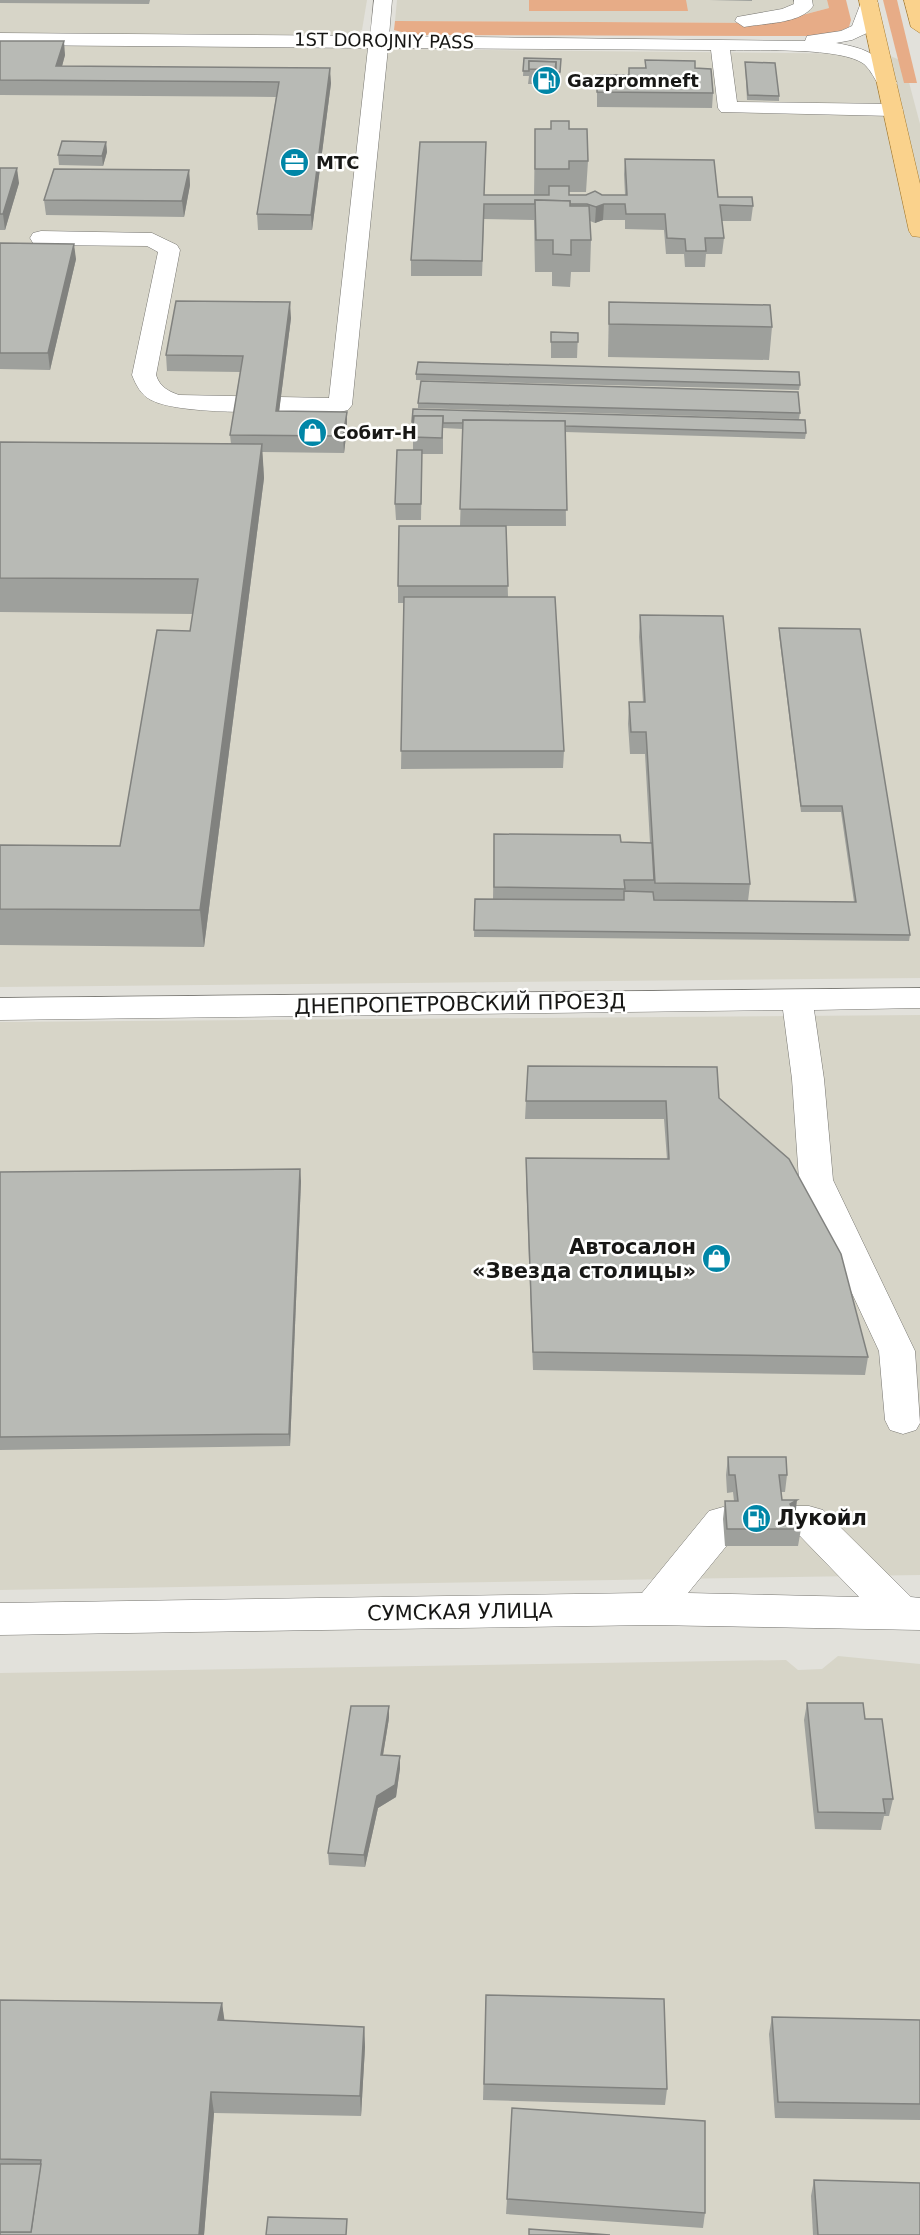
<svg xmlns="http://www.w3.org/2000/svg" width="920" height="2235" font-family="'DejaVu Sans',sans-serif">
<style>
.built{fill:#d7d5c8}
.green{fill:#e7ac87}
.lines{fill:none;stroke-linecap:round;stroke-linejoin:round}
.minor-casing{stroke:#777671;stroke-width:1}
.major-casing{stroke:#a87d31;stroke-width:1}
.minor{fill:#fff;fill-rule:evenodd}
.major{fill:#fad28c;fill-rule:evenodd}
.wall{fill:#9ea09c}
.shaded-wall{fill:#81827f}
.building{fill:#b8bab5;stroke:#81827f;stroke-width:1.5}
.labels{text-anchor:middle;stroke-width:5;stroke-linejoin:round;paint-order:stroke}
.far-street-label{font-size:18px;fill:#171715;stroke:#fffffe}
.far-poi-label{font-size:18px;font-weight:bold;fill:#171715;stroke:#fffffe;text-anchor:start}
.street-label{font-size:21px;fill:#171715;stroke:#fffffe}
.poi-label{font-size:21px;font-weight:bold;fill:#171715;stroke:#fffffe;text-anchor:end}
</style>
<rect width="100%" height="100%" fill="#e2e1db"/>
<g class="built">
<path d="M0,0H367L362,30L349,35L0,34Z"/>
<path d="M397,0H827L829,8L772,23L395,21Z"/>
<path d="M0,45L885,54L900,60L906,71L920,124V978L0,987Z"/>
<path d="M920,1015V1575L0,1590V1022Z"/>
<path d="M838,1656L920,1664V2235H0V1673L786,1660L798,1670L822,1669Z"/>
</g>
<g class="green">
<path d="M529,0H686L688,11H529Z"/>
<path d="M827,0H846L851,20L849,27L831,35L811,36L413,35L394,30L395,21L772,23L829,8Z"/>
<path d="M883,0H897L917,83H904Z"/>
</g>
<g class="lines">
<defs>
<g id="minor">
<path d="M374,0H392L389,36L805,41L807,36L841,31L852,26L862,0H876L878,3L867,33L852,40L836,43C869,49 879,54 897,83L894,87H880C875,80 871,70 864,64C841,47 761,51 730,50L737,102L893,104L900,106L903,110L900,114L893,116L721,112L718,108L711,50L388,48L352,405L348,410L340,412C298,411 183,417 151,400C141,395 136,385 132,375L158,252L147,246L41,245L33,243L30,238L33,233L41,231L152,233L177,245L180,250L156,375C160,387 168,391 179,395L329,398L368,48L0,45V33L370,36Z"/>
<path d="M794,0H812L813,6C801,24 764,23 744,27L735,21L737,17L782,9L794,4Z"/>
<path d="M920,988V1008L814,1010L824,1079L833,1180L915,1351L920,1423L916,1430L903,1434L890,1430L885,1420L879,1351L799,1180L792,1079L783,1010L0,1020V998Z"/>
<path d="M788,1506H809L823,1510L911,1597L920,1598V1630L652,1625L0,1635V1603L642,1593L709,1511L723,1507L737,1511L742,1522L737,1533L688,1593L859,1597L800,1536L774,1532L769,1521L774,1510Z"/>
</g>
<g id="major">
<path d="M859,0H877L920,184V237L912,236L909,231Z"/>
<path d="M904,0H920V33L911,27Z"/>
</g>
</defs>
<use href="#minor" class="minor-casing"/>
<use href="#major" class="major-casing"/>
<use href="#minor" class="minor"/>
<use href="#major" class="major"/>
</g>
<g class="wall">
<path d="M0,0H150L149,4L0,3Z"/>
<path d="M709,0H752V1Z"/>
<path d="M0,41L65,55L62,66L331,83L312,230H258L257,214L276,97L0,95Z"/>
<path d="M524,58L561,59L560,77H555V84H528L529,76H523Z"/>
<path d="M645,60L695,68L713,93L712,108L597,107V75H628L629,68H645Z"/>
<path d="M745,62L779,96V101L747,100Z"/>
<path d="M535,129H569L588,161L586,192H569V195H625L624,174L625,159L718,197L753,206L751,221H722L724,238L722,254H706L705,267H685L684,254H666L664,230L625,229V220H603L595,223L590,221L591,240L590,272H571L570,287L552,286V272H535L534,220L484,219L482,276H411V260L485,195H534Z"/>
<path d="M106,142L107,152L103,166L59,165L58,155Z"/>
<path d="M0,168L19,183L5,230H0Z"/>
<path d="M189,170L190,185L184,217L46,215L44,200Z"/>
<path d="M0,243L76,259L50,370L0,369Z"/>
<path d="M609,302L772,327L769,360L608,357Z"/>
<path d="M291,318L279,411L347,412V428L344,453L262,452L264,478L204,947L0,945V845L120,846L190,631L193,614L0,612V442L231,444L230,435L240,372L167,371L166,355Z"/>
<path d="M551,332L578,333L577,358H551Z"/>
<path d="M416,374L800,385L799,390L416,380Z"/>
<path d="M418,403L800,413L799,419L418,408Z"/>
<path d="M412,422L806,433L805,439L565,432L566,526H506L508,597L564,751L563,768L401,769L404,603H398V586L460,526L463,429L443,428V454H422L421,520H396L395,504L413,450V427H412Z"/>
<path d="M640,615L750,884L748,901L854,902L841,812H801L779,634V628L910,935L909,941L474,937L475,899H493L494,834L621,842L650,843L645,754H630L628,724L629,702H643L639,637Z"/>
<path d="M719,1098L868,1357L865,1375L533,1370L526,1176V1158L667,1159L664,1119H525L526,1101Z"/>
<path d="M0,1172L301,1181L290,1446L0,1450Z"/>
<path d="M728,1457L787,1475L785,1492H781L782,1500L795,1515L801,1529L798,1546H725L723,1519L725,1501H734L733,1492L727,1493L726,1475Z"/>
<path d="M807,1703L865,1719L893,1799L889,1816H884L881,1830L815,1829L804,1720Z"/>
<path d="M389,1718L383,1755L400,1756V1768L396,1797L378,1808L365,1867L329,1865L328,1853Z"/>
<path d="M486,1995L667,2089L665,2105L483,2100Z"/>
<path d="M0,2000L222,2003L224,2020L364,2027L365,2047L361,2116L214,2113L204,2235H0Z"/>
<path d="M772,2017L920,2020V2120L775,2118L769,2034Z"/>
<path d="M814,2180L920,2235H813L811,2196Z"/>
<path d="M507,2199L705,2213L703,2228L506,2214Z"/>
</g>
<g class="shaded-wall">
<path d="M64,41L65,55L58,81L56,66Z"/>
<path d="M330,68L331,83L312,230L311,215Z"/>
<path d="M106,142L107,152L103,166L102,156Z"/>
<path d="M17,168L19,183L5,230L3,214Z"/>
<path d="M189,170L190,185L184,217L182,201Z"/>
<path d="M604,204L603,220L595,223L596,207Z"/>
<path d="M74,244L76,259L50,370L48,353Z"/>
<path d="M290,302L291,318L277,428L276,411Z"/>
<path d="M347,412V428L344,453L343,436Z"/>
<path d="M262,444L264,478L204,947L200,910Z"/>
<path d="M300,1169L301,1181L290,1446L289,1434Z"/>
<path d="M797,1500L795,1518L790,1504Z"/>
<path d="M389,1706V1718L381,1767V1755Z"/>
<path d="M400,1756V1768L396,1797L378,1808L365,1867L364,1855L377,1796Z"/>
<path d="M222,2003L225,2024L218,2020Z"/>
<path d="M364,2027L365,2047L361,2116L360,2096Z"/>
<path d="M211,2092L214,2113L204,2235H199Z"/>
</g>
<g class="building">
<path d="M0,41H64L56,66L330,68L311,215L257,214L279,82L0,80Z"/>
<path d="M524,58L561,59L560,72H556V62L529,61V71H523Z"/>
<path d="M645,60L695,61V68L711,69L713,93L597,92V75H629V68H646Z"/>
<path d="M529,61L556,62L555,70L529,69Z"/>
<path d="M745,62L775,63L779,96L748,95Z"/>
<path d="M551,121H569V129H587L588,161H569V169H535V129H551Z"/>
<path d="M62,141L106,142L102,156L58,155Z"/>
<path d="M420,142H486L484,195H549V186H569V195H586L595,191L602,195H627L625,159L714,160L718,197H752L753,206L720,205L724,238H705L706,251H686L685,239L667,238L665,214H626L625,204H604L596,207L587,204H570V201L535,200V204H484L482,261L411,260Z"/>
<path d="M0,168H17L3,214H0Z"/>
<path d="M54,169L189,170L182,201L44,200Z"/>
<path d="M535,200L570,201V206H589L591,240H571V255L553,254V240H536Z"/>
<path d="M0,243L74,244L48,353H0Z"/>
<path d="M176,301L290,302L276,411L347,412L343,436L230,435L243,356L166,355Z"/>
<path d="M609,302L770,305L772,327L609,324Z"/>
<path d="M551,332L578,333V342H551Z"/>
<path d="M418,362L799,372L800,385L416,374Z"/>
<path d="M421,381L798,392L800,413L418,403Z"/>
<path d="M413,409L805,420L806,433L565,426V421L463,420V423H443V416H414L413,422H412Z"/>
<path d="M414,416H443L442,438L412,437Z"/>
<path d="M463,420L565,421L567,510L460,509Z"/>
<path d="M0,442L262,444L200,910L0,909V845L120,846L157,630L190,631L198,579L0,578Z"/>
<path d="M397,450H422L421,504H395Z"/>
<path d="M399,526H506L508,586H398Z"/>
<path d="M404,597H555L564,751H401Z"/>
<path d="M640,615L723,616L750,884L655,883L646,732H631L629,702H645Z"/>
<path d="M779,628L860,629L910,935L474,930L475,899L624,900V891L653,892L654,900L856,902L842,806H801Z"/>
<path d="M494,834L620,835L621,842L652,843L654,880H624L625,889L494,887Z"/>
<path d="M528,1066L717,1067L719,1098L789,1159L841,1254L868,1357L533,1352L526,1158L669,1159L666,1101H526Z"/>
<path d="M300,1169L289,1434L0,1437V1172Z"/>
<path d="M728,1457H786L787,1475H779L782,1500H797L790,1504L801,1529H727L725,1501H738L735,1475H729Z"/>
<path d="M807,1703H863L865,1719H882L893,1799H883L885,1813L818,1812Z"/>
<path d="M351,1706H389L381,1755L400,1756L395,1785L377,1796L364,1855L328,1853Z"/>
<path d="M486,1995L664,1999L667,2089L484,2084Z"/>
<path d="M0,2000L222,2003L218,2020L364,2027L360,2096L211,2092L199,2235H0V2232H31L41,2160L0,2159Z"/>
<path d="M772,2017L920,2020V2104L778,2102Z"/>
<path d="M512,2108L705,2121V2213L507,2199Z"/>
<path d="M0,2164H41L31,2232H0Z"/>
<path d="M814,2180L920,2183V2235H818Z"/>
<path d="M268,2217L347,2219L346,2235H266Z"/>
<path d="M529,2229L610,2235H529Z"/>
</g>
<defs>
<symbol id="fuel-disc" viewBox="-11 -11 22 22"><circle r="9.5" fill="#0086a7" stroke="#fffffe"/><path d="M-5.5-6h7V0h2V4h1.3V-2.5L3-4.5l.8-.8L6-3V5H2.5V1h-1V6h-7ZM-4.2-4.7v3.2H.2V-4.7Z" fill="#fff"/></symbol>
<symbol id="office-disc" viewBox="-11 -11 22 22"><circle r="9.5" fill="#0086a7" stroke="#fffffe"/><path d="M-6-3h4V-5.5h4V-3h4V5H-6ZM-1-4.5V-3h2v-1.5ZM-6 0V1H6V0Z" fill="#fff"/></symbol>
<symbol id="shop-disc" viewBox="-11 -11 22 22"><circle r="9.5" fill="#0086a7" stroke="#fffffe"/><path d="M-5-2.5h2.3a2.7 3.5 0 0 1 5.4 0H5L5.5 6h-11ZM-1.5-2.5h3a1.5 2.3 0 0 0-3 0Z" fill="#fff"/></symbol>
</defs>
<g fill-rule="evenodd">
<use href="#fuel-disc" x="530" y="64" width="33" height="33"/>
<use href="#office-disc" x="278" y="146" width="33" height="33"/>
<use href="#shop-disc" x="296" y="416" width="33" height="33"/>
<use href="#shop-disc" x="700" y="1242" width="33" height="33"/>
<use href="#fuel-disc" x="740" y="1502" width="33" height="33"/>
</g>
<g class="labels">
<g class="far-street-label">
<text transform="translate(384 41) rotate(1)" y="6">1ST DOROJNIY PASS</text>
</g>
<g class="far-poi-label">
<text x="567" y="87">Gazpromneft</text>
<text x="316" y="169">МТС</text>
<text x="333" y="439">Собит-Н</text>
</g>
<g class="street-label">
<text transform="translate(460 1004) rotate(-1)" y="7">ДНЕПРОПЕТРОВСКИЙ ПРОЕЗД</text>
<text transform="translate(460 1612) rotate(-1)" y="7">СУМСКАЯ УЛИЦА</text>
</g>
<g class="poi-label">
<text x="696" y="1254">Автосалон<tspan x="696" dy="24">«Звезда столицы»</tspan></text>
<text x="777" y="1525" text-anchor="start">Лукойл</text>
</g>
</g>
</svg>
